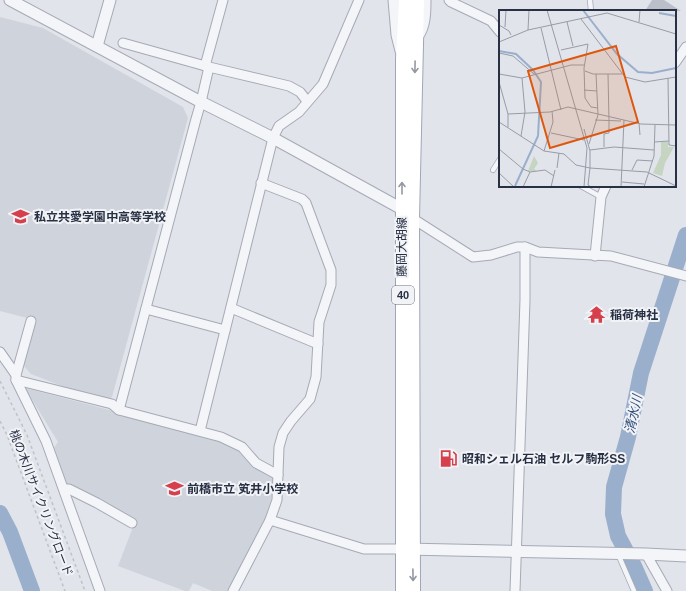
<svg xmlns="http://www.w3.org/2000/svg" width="686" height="591" font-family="Arial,'Noto Sans JP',sans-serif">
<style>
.built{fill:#cfd3dc}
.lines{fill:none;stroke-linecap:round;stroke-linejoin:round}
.river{stroke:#9aafcc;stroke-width:16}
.building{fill:#bbbfca}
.service-casing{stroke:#a6aab5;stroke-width:6}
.minor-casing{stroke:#a6aab5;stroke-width:11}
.tertiary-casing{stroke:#a6aab5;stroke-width:13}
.primary-casing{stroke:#9fa7b7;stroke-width:16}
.path{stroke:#bfc2c9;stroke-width:1.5;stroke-dasharray:3 3;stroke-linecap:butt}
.service{stroke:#f4f5f8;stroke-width:4.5}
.minor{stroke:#f4f5f8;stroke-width:9}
.tertiary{stroke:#f4f5f8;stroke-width:11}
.primary{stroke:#fff;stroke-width:14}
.oneway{stroke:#9498a1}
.labels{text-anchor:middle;stroke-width:4;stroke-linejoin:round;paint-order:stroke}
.shield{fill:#f1f3f7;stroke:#646a79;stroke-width:1}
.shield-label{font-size:11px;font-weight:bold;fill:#283043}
.poi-label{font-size:12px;font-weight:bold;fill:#283043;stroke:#f1f3f7;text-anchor:start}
.street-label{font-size:12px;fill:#283043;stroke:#f1f3f7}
.water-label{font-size:13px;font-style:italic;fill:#304c79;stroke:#f1f3f7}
.inset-river{fill:none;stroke:#9aafcc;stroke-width:2}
.inset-road{fill:none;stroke:#979ca7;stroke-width:1}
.view{fill:#de570f;fill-opacity:0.15;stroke:#de570f;stroke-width:2}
.inset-edge{fill:none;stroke:#283043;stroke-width:2}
</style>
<rect width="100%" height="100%" fill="#e1e4ea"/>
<g class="built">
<path d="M0,17L43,28L183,107L188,118L112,397L107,400L77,392L31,374L23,365L35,320L0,311Z"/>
<path d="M25,388L121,413L219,441L240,450L255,467L274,478L273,493L266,517L228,591H212L193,583L189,591H185L118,566L135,522L66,484L54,448L58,442Z"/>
</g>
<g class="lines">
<g class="river">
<path d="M0,513L10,532L32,591"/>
<path d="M645,591L634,566L618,536L613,514L614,487L628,437L641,373L686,235"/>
</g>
</g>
<path class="building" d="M652,0H664L681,11H645Z"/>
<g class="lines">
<defs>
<g id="service">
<path d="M590,0L591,11"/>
<path d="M493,170L500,159"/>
<path d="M581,186L601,197"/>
<path d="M618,554L634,591"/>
</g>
<g id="minor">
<path d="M449,0L451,2L491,21L500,32"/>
<path d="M418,37C426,27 426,12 426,0"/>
<path d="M123,43L209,67L289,86L300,92L307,101"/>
<path d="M675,63L686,47"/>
<path d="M205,66L223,0"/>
<path d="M412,218L473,257L491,255L517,247H525L538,252L611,256L686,276"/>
<path d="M595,256L601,197L606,186"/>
<path d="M231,308L318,344"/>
<path d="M146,309L225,330"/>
<path d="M0,352L16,375V380L46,441L100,591"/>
<path d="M16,375L31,321"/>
<path d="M16,380L112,404L119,410L221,437L242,447L256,463L278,475"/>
<path d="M119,410L196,119L201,102L209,67"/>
<path d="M200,431L273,138L279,126L299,112L323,84L359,0"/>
<path d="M64,489H69L97,503L132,523"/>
<path d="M270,520L364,549H403"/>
<path d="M646,554L667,591"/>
<path d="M233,591L270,520L277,500L279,447L283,433L291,421L310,399L316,377L319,322L331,285V270L306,203L302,199L261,183"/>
<path d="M515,591L525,300V247"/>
</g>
<g id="tertiary">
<path d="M10,0L201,102L273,138L402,209L408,214"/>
<path d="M394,0L397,35L401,51"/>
<path d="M97,46L110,0"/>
<path d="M405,549L646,554L686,556"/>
</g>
<g id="primary">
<path d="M403,591V59L406,0"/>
<path d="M413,591L412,218L417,0"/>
</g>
</defs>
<use href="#service" class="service-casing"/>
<use href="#minor" class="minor-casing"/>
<use href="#tertiary" class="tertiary-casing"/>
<use href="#primary" class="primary-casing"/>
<g class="path">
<path d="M0,381L27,435L85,591"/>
<path d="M0,421L7,435L65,591"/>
</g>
<use href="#service" class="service"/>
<use href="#minor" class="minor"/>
<use href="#tertiary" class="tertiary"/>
<use href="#primary" class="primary"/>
</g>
<defs><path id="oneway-shaft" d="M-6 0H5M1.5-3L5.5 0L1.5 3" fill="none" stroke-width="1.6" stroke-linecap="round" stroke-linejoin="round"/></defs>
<g class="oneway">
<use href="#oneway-shaft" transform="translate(415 67) rotate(91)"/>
<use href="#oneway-shaft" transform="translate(402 188) rotate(-90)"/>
<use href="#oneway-shaft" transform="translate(413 575) rotate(89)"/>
</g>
<defs>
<symbol id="school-bare" viewBox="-9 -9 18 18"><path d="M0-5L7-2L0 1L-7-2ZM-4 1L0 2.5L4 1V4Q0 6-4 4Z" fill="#d5404c" stroke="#f1f3f7" stroke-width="2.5" paint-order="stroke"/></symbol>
<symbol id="temple-bare" viewBox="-9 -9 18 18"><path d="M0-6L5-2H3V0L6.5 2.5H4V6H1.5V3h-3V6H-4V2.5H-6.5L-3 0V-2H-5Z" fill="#d5404c" stroke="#f1f3f7" stroke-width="2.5" paint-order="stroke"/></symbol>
<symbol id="fuel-bare" viewBox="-9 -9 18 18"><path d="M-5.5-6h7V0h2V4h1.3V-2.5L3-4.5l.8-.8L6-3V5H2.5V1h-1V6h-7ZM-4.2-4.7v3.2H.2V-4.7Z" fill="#d5404c" stroke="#f1f3f7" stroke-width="2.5" paint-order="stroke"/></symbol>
</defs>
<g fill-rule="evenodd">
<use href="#school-bare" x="8" y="204" width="25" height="25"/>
<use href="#temple-bare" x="584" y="302" width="25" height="25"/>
<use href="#fuel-bare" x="436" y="446" width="25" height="25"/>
<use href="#school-bare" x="162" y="476" width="25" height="25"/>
</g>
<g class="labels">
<rect class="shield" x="392" y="286" width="22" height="18" rx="3"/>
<g class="shield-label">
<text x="403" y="299">40</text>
</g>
<g class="poi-label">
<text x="34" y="221">私立共愛学園中高等学校</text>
<text x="610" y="319">稲荷神社</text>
<text x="462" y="463">昭和シェル石油 セルフ駒形SS</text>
<text x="187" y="493">前橋市立 笂井小学校</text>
</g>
<g class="street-label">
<text transform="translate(402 247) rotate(-90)" y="4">藤岡大胡線</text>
<text transform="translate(41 503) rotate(69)" y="4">桃の木川サイクリングロード</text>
</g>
<g class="water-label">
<text transform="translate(633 414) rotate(-78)" y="5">清水川</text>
</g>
</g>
<g transform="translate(499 10)">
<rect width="177" height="177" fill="#e1e4ea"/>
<path d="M162,132H169V137H175L166,153L163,166L154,163L162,145ZM35,146L39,153L35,159L38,161H29Z" fill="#c5d5c1"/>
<path class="inset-river" d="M84,0L118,44L139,62L153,63L177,58M160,3L177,6M0,41L17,44L34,60L42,72L39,126L16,176"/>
<path class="inset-road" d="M48,0L88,138L85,177M82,9L126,67L146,72L177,67M68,12L74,36M140,12L141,0M0,15L10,21L12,25M6,17L7,0M42,18L62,100M29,20L30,0M0,32L29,20L108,3L177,24M62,40L89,34L85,58L86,88L92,97L99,98M0,43L14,46L35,64M86,61L94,64H123M0,64L23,68L72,55H85M109,64L110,111M169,68L170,135L177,136M0,72L9,104L51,102L69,97L142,114L177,115M85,80L98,81M96,110L122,111M0,112L45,141L65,144L77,155L91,158V141L85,119M140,113L141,125M9,117V104M52,123L85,130M22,126L26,102L23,68M155,132L170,131M90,134L99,105L97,64M105,137V124L110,123V111M0,139L24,159L31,162L46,160L55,166M91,140L115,137L155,140M45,141L54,112L53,101M58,158L60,143M133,160L138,150L154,151M0,163L15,177M123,172L145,174M24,177L31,162M52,177L56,160M92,177L89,175L91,158L148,162L177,176M122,177L125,110M145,177L155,146L156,115"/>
<path class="view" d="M117,36L139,112L51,138L29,61Z"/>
<rect width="177" height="177" class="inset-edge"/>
</g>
</svg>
